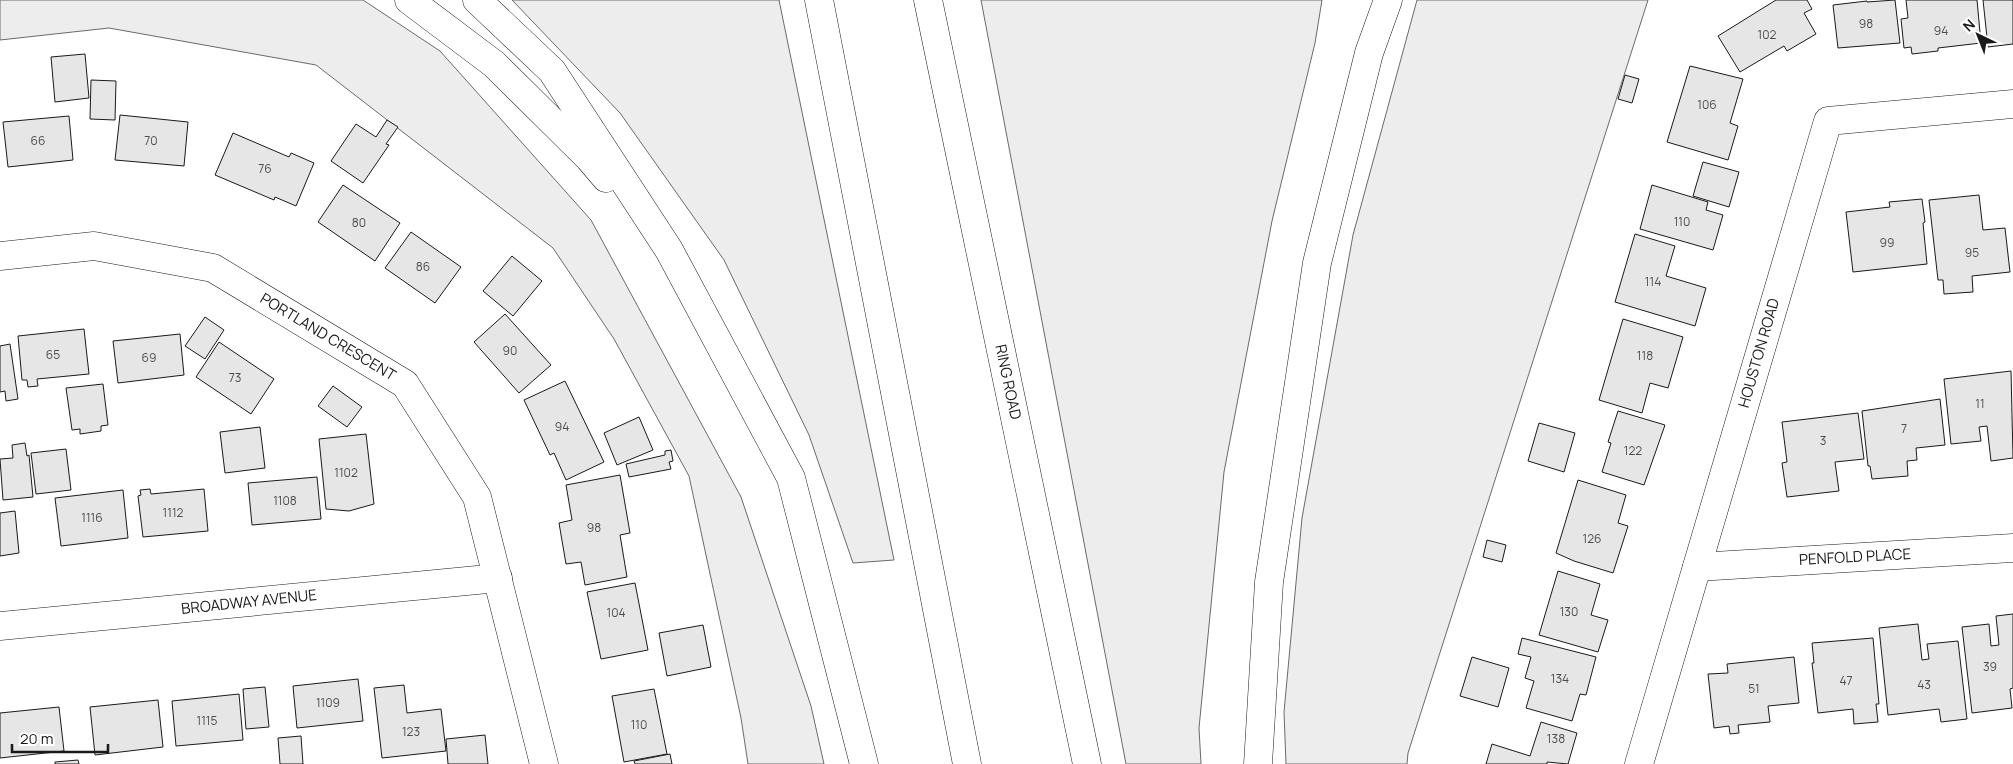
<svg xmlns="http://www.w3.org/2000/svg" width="2013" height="764" font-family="Manrope,sans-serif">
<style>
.built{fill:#ededed;stroke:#6a6a6a}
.building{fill:#e6e6e6;stroke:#1a1a1a}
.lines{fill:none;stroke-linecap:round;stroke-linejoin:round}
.minor-casing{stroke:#1a1a1a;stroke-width:29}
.highway-casing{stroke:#1a1a1a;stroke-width:29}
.minor{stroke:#fff;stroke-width:28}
.highway{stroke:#fff;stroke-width:28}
.labels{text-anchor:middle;stroke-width:4;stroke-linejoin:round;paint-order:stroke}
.number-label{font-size:12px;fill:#4d4d4d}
.street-label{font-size:15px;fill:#1a1a1a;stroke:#fff}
</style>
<rect width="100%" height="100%" fill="#fff"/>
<g class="built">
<path d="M0,0H363L440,51L591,220L741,497L811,706L824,764H748L741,718L689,476L614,339L553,248L316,65L109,28L0,40Z"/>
<path d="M512,0H779L894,560L853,563L809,435L724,260L620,113Z"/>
<path d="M981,0H1322L1315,43L1272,221L1224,472L1199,728L1201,764H1126Z"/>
<path d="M1417,0H1648L1408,753L1407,764H1286L1284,712L1302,518L1353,235Z"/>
</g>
<g class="building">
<path d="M1776,0H1807L1812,9L1804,13L1816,34L1787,51L1784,46L1740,72L1718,36Z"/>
<path d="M1895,0L1900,43L1838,48L1833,5L1867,1V2Z"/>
<path d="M1906,0H1977L1981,43L1938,48V51L1912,54L1911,47L1904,48L1901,19L1908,18Z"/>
<path d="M1983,0H2013V44L1988,47Z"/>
<path d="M85,54L89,98L55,102L51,57Z"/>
<path d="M1690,66L1743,79L1730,123L1738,126L1728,160L1667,142Z"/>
<path d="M1625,75L1639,79L1632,103L1618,99Z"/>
<path d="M91,80L116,81L115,120L90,119Z"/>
<path d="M120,115L188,122L184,166L115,160Z"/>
<path d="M69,116L73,160L8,167L3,122Z"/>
<path d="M387,120L398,127L386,144L389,145L363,183L331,161L356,124L376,137Z"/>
<path d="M233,133L289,157L291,153L314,163L296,206L275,197L274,200L215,175Z"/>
<path d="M1703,162L1739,172L1729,207L1693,196Z"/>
<path d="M343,185L400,223L375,261L318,222Z"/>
<path d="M1652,185L1708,202L1706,210L1723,215L1713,250L1640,229Z"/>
<path d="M1979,195L1983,230L2005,228L2010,272L1972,276L1973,292L1944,294L1943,280H1938L1929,200Z"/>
<path d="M1922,199L1925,222L1923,223L1927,264L1853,272L1846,212L1890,207L1889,202Z"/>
<path d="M411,232L461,267L435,303L385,268Z"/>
<path d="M1635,234L1675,246L1666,276L1706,288L1695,326L1615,302Z"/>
<path d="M512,256L542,281L513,316L483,291Z"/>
<path d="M505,314L551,365L519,393L474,342Z"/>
<path d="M205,317L224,330L205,359L185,346Z"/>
<path d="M1623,319L1683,337L1668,388L1650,383L1642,413L1599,400Z"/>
<path d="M84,329L89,374L37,379L38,386L28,387L27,380H22L18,336Z"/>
<path d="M180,334L184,375L118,383L113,341Z"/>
<path d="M219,342L274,379L251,414L196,377Z"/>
<path d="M10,344L18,399L6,401L5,391L0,392V346Z"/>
<path d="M2011,371L2013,458L1991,461L1987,426L1979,427L1981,441L1951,444L1944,379Z"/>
<path d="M565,381L604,462L566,480L554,453L550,455L524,400Z"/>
<path d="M103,384L108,425L101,426V431L80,434V429L72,430L66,388Z"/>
<path d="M333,386L362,407L347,427L318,406Z"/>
<path d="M1940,399L1945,445L1916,448L1917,460L1907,461L1908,476L1872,479L1870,466H1868L1862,411Z"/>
<path d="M1618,411L1665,425L1644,485L1602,472L1611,443L1608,442Z"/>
<path d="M1858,413L1864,459L1835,462L1839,491L1787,497L1782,463L1787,462L1782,422Z"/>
<path d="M639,417L653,450L617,465L604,433Z"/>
<path d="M1539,423L1575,433L1564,472L1528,461Z"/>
<path d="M260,427L265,468L225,473L220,432Z"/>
<path d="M366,434L374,504L349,511L326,509L319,439Z"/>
<path d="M25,443L27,456L29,455L33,497L3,500L0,459L13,458L12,445Z"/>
<path d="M66,449L71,490L36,494L31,453Z"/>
<path d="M671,450L673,461L669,462L671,469L629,477L626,464L665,455V451Z"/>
<path d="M620,475L630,533L620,535L627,577L585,585L581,562L566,564L559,523L572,520L566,485Z"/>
<path d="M317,477L321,519L252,525L248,483Z"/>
<path d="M1578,480L1626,495L1618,523L1628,526L1613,573L1574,561L1556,553Z"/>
<path d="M150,489L151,494L204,489L208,531L143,537L138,496L141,495L140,490Z"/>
<path d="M123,490L128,538L61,546L55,498Z"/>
<path d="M15,511L19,553L0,556V513Z"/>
<path d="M1487,540L1506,545L1502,562L1483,557Z"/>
<path d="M1558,571L1600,584L1591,615L1608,620L1598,652L1539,635Z"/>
<path d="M635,583L648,650L601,659L587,592Z"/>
<path d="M2013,614V688L2010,689L2012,708L1972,713L1962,627L1989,624L1991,646L1999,645L1996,616Z"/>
<path d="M1918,624L1922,660L1929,659L1927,644L1958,641L1967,719L1941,722L1939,709L1888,715L1879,628Z"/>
<path d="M703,625L711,667L667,676L659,633Z"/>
<path d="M1522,638L1596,657L1586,695L1580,694L1572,721L1526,708L1534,681L1525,678L1531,657L1518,654Z"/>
<path d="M1873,638L1879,704H1876L1878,722L1854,724L1853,709L1818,713L1812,663H1814L1812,643Z"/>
<path d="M1472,657L1509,668L1498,707L1460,696Z"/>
<path d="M1794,657L1799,703L1768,706L1770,722L1738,725L1739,733L1730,734L1729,726L1714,728L1708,674L1728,673L1727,664Z"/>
<path d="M358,679L363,721L297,728L293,686Z"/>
<path d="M404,685L407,713L441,709L446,751L382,758L374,688Z"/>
<path d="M265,687L269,727L246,729L243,689Z"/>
<path d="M654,689L667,754L624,762L612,696Z"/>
<path d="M239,694L243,740L176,746L172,701Z"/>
<path d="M158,700L163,747L95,755L90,707Z"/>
<path d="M59,707L64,751L0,758V713Z"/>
<path d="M1541,722L1577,733L1568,764L1547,762V764H1486L1492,744L1530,756Z"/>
<path d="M485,735L488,764H448L446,739Z"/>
<path d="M301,736L303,764H280L278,738Z"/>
<path d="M670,754L672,764H635L634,761Z"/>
<path d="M78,760L79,764H55V762Z"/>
</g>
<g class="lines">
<defs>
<g id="minor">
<path d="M0,256L94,246L213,268L405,384L477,497L544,764"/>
<path d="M1697,567L2013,548"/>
<path d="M0,626L498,578"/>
<path d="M1639,764L1828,121L2013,104"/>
</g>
<g id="highway">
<path d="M409,0L494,64L589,158L606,178"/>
<path d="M477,0L552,71L669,250L791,478L864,764"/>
<path d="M819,0L967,764"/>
<path d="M928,0L1087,764"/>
<path d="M1258,764L1269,582L1317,263L1369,53L1388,0"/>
</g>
</defs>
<use href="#minor" class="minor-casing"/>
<use href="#highway" class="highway-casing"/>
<use href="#minor" class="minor"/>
<use href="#highway" class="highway"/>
</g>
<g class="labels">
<g class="number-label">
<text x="1866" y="28">98</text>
<text x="1941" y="35">94</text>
<text x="1767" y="39">102</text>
<text x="1707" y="109">106</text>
<text x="38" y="145">66</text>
<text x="151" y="145">70</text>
<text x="265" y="173">76</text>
<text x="1682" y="226">110</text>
<text x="359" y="227">80</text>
<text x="1887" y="247">99</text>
<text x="1972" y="257">95</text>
<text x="423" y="271">86</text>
<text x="1653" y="286">114</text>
<text x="510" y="355">90</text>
<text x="53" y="359">65</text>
<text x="1645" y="360">118</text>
<text x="149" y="362">69</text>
<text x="235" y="382">73</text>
<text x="1980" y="408">11</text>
<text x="562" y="431">94</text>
<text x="1904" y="433">7</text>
<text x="1823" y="445">3</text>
<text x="1633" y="455">122</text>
<text x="346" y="477">1102</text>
<text x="285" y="505">1108</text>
<text x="173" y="517">1112</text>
<text x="92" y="522">1116</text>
<text x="594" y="532">98</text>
<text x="1592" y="543">126</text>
<text x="1569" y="616">130</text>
<text x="616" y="617">104</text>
<text x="1990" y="671">39</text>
<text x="1560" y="683">134</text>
<text x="1846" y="685">47</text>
<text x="1924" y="689">43</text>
<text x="1754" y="693">51</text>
<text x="328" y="707">1109</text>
<text x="207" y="725">1115</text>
<text x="639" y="729">110</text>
<text x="411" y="736">123</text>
<text x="1556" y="743">138</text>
</g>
<g class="street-label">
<text transform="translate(328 337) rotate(31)" y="5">PORTLAND CRESCENT</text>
<text transform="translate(1759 353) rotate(-74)" y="5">HOUSTON ROAD</text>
<text transform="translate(1008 382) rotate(78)" y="5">RING ROAD</text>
<text transform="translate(1855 557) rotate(-3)" y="5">PENFOLD PLACE</text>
<text transform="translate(249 602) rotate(-6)" y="5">BROADWAY AVENUE</text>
</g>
</g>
<g transform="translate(1978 35) rotate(317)" stroke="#ffffff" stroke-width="4" paint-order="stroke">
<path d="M0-4L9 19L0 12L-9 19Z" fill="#1a1a1a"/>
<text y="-8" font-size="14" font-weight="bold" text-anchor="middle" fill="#1a1a1a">N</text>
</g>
<path d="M12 744v8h96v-8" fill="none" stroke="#1a1a1a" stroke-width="2.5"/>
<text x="20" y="744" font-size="15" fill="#1a1a1a" stroke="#ffffff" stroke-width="4" paint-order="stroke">20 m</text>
</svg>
